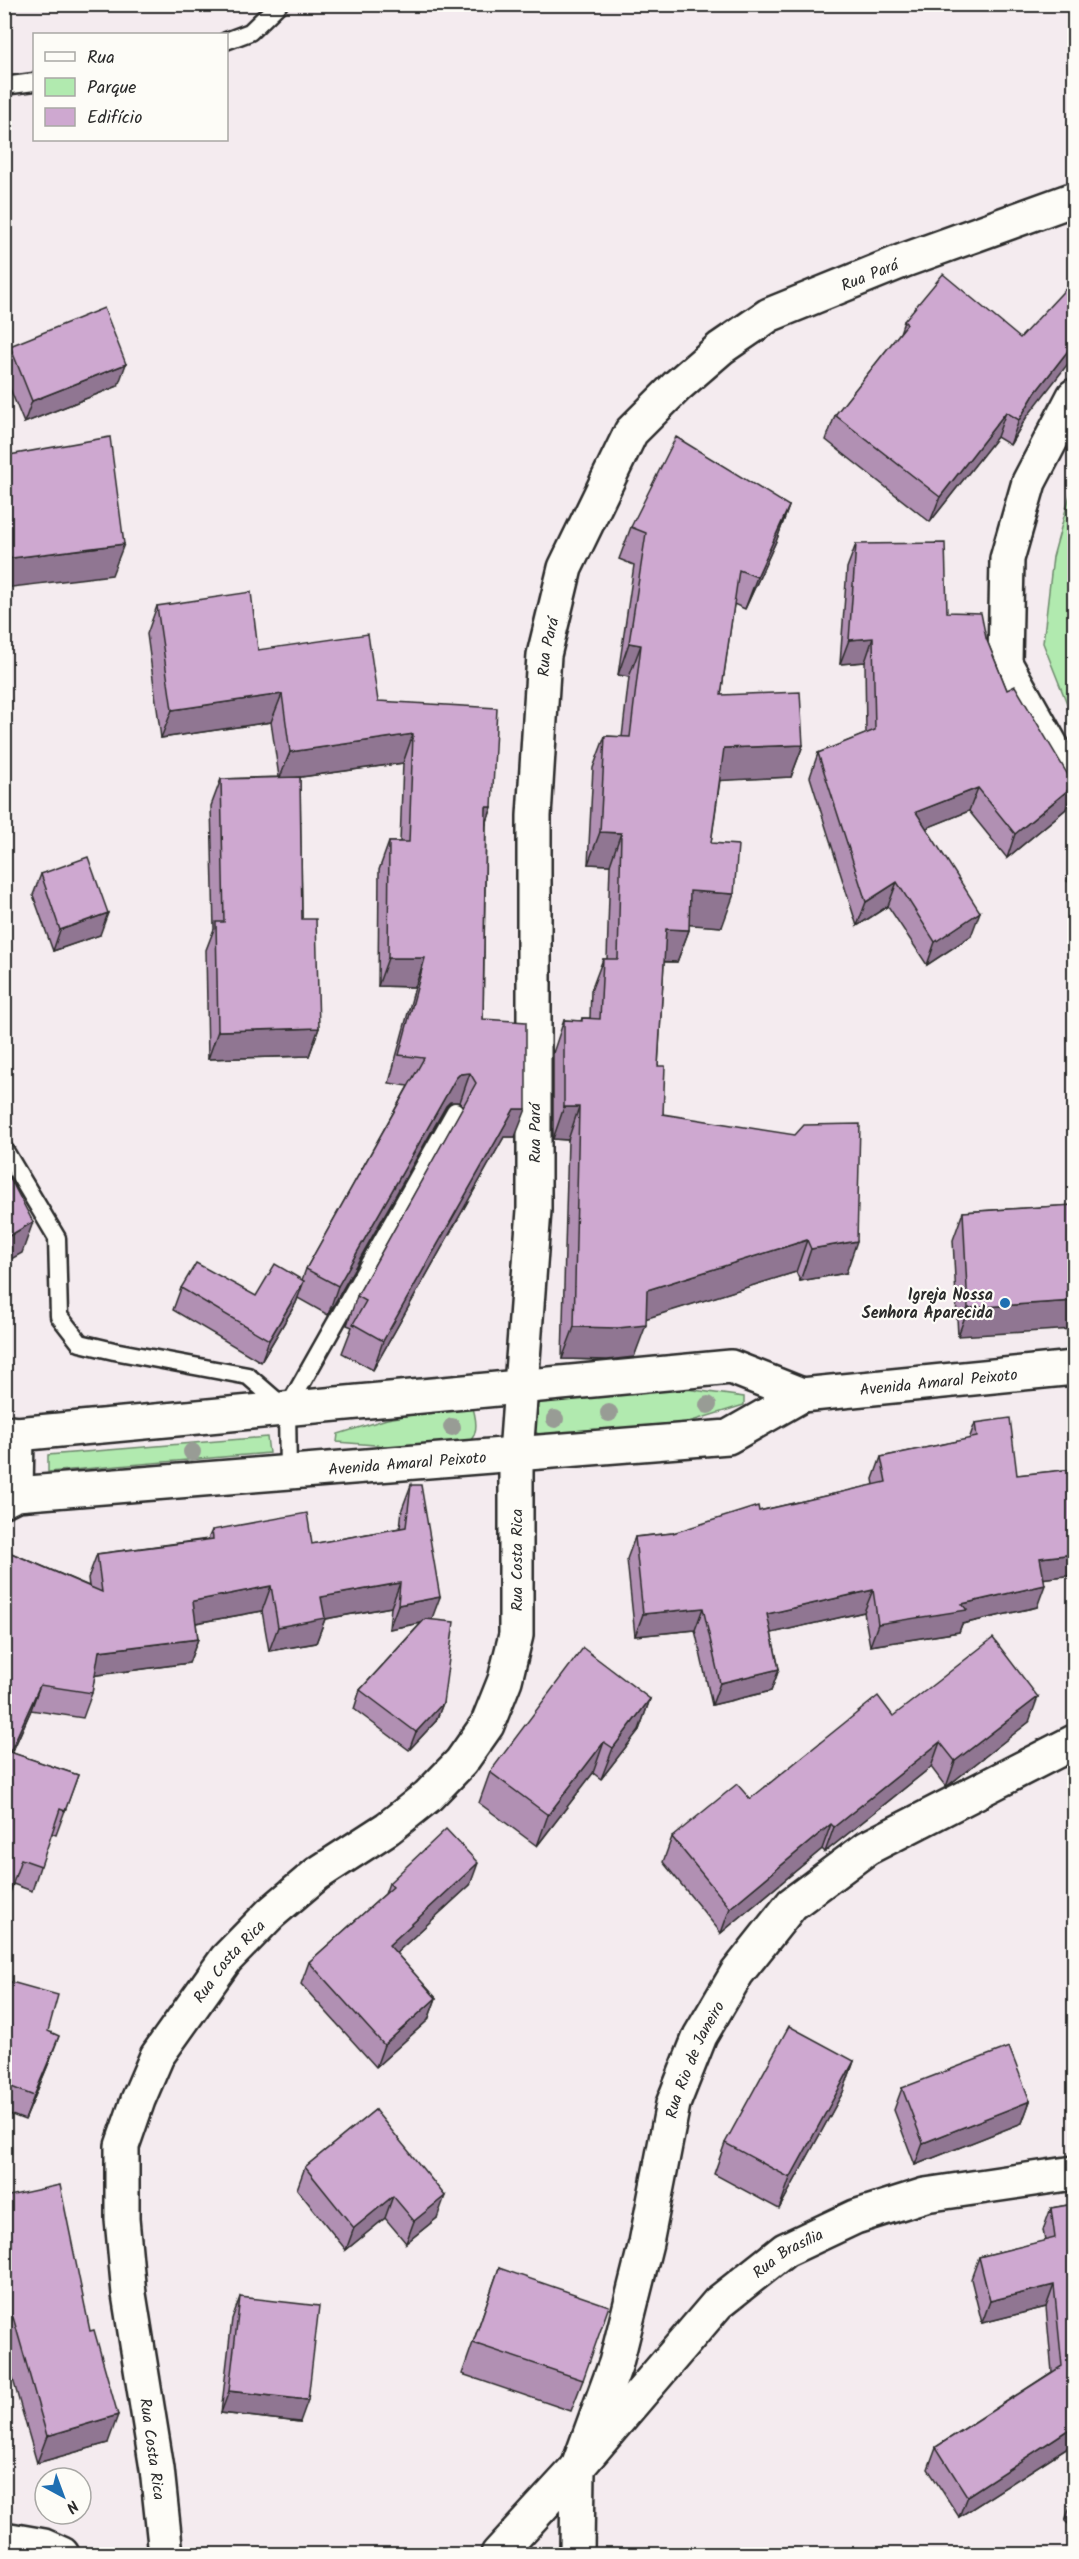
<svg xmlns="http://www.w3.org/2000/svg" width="1079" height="2559" font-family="Kalam,sans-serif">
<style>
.green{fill:#b1eaaf;stroke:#6e8a6d;stroke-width:1.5}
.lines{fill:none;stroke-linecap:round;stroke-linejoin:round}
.service-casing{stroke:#2b2b2b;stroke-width:21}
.minor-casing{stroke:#2b2b2b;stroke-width:38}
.service{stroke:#fdfcf7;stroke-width:16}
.minor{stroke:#fdfcf7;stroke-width:33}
.tree{fill:#989c95}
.wall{fill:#b190b3;stroke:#2b2b2b;stroke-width:1.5}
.shaded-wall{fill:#907692;stroke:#2b2b2b;stroke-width:1.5}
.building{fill:#cea8d0;stroke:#2b2b2b;stroke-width:1.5}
.poi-dot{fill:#1f6fb2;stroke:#fdfcf7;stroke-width:2}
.labels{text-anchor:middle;stroke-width:4.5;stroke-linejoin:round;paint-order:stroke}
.street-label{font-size:16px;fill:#2b2b2b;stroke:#fdfcf7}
.poi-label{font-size:16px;font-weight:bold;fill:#2b2b2b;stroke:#fdfcf7;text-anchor:end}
</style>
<rect width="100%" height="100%" fill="#f4ebef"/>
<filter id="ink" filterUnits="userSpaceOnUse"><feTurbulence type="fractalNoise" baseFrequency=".0167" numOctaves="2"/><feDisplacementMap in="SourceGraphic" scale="12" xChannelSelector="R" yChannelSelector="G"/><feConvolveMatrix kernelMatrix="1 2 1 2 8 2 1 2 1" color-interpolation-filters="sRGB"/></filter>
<g filter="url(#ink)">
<g class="green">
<path d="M1074,480V721L1043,643L1053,557Z"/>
<path d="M679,1388L744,1397V1405L679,1425L542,1435L534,1432L535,1406L543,1401Z"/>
<path d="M466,1406L473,1408C477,1422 479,1438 464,1445L388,1446L337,1442L338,1434L387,1419Z"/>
<path d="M267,1437L269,1453L48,1472V1455Z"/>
</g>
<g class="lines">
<defs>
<g id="service">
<path d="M226,41L250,32L279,4"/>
<path d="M4,86L34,82"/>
<path d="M4,1149L57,1238L59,1316L80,1343L114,1351L248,1376L286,1409"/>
<path d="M288,1473L287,1409L455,1111"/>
</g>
<g id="minor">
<path d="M1074,396L1029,482L1007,559L1005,663L1056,754L1074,769"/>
<path d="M4,1432L17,1434L731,1367L802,1395"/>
<path d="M16,1494L17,1434"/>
<path id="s1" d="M4,1500L16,1494L728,1437L802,1395L1074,1368"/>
<path d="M4,2539L44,2546L62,2554"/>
<path id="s2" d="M166,2554L157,2469L129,2294L122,2219V2146L138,2100L157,2056L226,1959L271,1913L317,1874L388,1828L428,1796L461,1762L487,1725L505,1680L516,1635V1454L534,1210V816L544,655L565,568L631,432L677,386L721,348L769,315L905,260L1074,199"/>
<path id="s3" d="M498,2554L578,2467L718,2303L785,2250L855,2217L925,2195L1074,2173"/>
<path id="s4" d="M577,2554L578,2467L616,2363L646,2243L673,2104L700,2036L737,1973L792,1904L867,1848L1074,1742"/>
</g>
</defs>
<use href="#service" class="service-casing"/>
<use href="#minor" class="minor-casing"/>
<use href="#service" class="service"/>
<use href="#minor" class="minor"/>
</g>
<g class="tree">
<circle cx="708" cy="1405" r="9"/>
<circle cx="609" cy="1413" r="9"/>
<circle cx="555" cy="1419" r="9"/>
<circle cx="452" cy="1427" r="9"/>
<circle cx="192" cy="1452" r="9"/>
</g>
<g class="wall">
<path d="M904,321L1020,338L1026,418L1010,445L997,437L930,522L826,440L835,415L900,333Z"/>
<path d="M10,346L118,386L24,423L4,374V361Z"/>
<path d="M789,506L777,539L745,609L734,604L721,695L803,745L791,777L720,780L711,843L722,927L689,924V930L677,962H664L658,1066L663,1114L846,1273L800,1281L796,1272L646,1318L634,1357L607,1360L562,1359L568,1140L553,1139V1053L564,1020L581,1021L582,1018H590L591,991L603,959H607L610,865L588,864L593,768L605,736L622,737L629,677L618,675L634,565L619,559L631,527Z"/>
<path d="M856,544L947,612L986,638L1007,690L1066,809L1007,858L969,811L926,828L971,936L927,965L888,906L857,926L810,777L818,753L866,734L865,662L840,664L847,568Z"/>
<path d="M157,606L378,701L492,807L486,825L483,1019L515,1137H504L373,1370L342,1353L352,1327L347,1325L357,1296L463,1107L460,1102H450L446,1106L328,1315L298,1298L296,1303L261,1362L173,1310L181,1288L256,1296L302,1280L306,1269L408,1086L389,1083L415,987L378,986L379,870L389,842H400L403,763L300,777L302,919L319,1028L309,1056L208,1059L206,950L214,929L211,806L221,779L279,777L271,722L161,738L147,634Z"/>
<path d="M1074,860V886L1067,881Z"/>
<path d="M41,874L100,935L53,951L33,895Z"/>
<path d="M1074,1205L958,1336L953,1240L963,1212Z"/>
<path d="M975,1423L1017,1475L1074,1469V1575L1044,1578L1037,1607L962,1624L959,1632L870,1646L864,1612L771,1633L779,1669L771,1691L712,1705L695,1630L635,1636L627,1559L635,1537L673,1533L759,1511L874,1485L873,1479L881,1457L969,1439Z"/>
<path d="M411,1485L432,1620L443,1703L436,1721L409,1750L354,1709L360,1690L421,1623L389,1629L391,1607L325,1619L316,1643L269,1651L262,1611L196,1623L198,1639L189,1663L95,1675L92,1693L83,1718L31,1710L12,1753L78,1775L56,1835L51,1833L32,1891L13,1884L4,1909V1550L89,1586L88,1578L97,1554L208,1539L212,1530L312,1544L400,1528L402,1509Z"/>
<path d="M650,1699L639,1730L601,1779L593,1773L537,1846L479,1803L490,1772Z"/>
<path d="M893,1716L1029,1722L946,1787L931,1767L825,1852L822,1849L721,1933L663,1862L672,1837L750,1799Z"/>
<path d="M389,1883L470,1885L396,1953L436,1998L428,2020L376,2067L301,1984L309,1962L385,1894Z"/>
<path d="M4,1980L48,2031L50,2060L25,2120L4,2112Z"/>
<path d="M854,2061L843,2092L779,2209L714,2174L725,2143Z"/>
<path d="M902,2088L1030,2101L1022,2123L915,2165L894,2110Z"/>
<path d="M375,2110L437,2218L406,2243L385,2218L346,2250L297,2189L305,2167Z"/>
<path d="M4,2197L90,2331L108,2443L37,2463L4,2348Z"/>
<path d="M1074,2204V2443L959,2517L928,2469L936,2447L1052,2372L1046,2307L982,2323L971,2279L979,2257L1045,2241L1043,2230L1051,2208Z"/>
<path d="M499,2268L583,2380L571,2411L462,2374Z"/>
<path d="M240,2297L300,2422L221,2413L232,2319Z"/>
<path d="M1074,2495V2529L1065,2521Z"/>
</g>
<g class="shaded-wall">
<path d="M1074,343V356L1026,418L1010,445L1019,420L1035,393Z"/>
<path d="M126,364L118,386L24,423L32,401Z"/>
<path d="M1006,412L997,437L930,522L940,497Z"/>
<path d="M789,506L777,539L745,609L757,577Z"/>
<path d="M124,544L112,575L4,588V559Z"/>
<path d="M873,638L865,662L840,664L849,640Z"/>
<path d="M629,643L641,645L629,677L618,675Z"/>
<path d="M282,694L271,722L161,738L172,710Z"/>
<path d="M413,734L403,763L279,780L290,752Z"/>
<path d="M803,745L791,777L712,781L724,748Z"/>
<path d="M1074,786L1066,809L1007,858L1015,834Z"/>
<path d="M978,788L969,811L907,836L916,812Z"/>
<path d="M486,807H492L482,835Z"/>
<path d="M600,832L621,833L610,865L588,864Z"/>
<path d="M897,882L888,906L857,926L866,902Z"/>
<path d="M690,891L734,894L722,927L678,924Z"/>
<path d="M980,912L971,936L927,965L935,942Z"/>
<path d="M108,913L100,935L53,951L60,930Z"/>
<path d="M666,929L689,930L677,962L654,961Z"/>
<path d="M388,958H425L415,987L378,986Z"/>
<path d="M319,1028L309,1056L208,1059L218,1031Z"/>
<path d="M470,1073L460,1102H450L446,1106L328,1315L338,1286L456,1078L460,1074Z"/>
<path d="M564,1107H579L568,1140L553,1139Z"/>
<path d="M514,1109H526L515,1137H504L373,1370L383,1341Z"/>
<path d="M33,1222L22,1253L4,1263V1239Z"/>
<path d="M807,1240L796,1272L635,1322L647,1290Z"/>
<path d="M857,1241L846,1273L800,1281L811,1249Z"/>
<path d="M304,1281L296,1303L261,1362L269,1340Z"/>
<path d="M1074,1301V1329L958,1336L968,1308Z"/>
<path d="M646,1325L634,1357L607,1360L562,1359L574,1327Z"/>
<path d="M1074,1554V1575L1031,1580L1040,1558Z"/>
<path d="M400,1583L391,1607L325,1619L316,1643L269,1651L278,1627L321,1597Z"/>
<path d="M1045,1585L1037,1607L962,1624L959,1632L870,1646L878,1624L962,1604Z"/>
<path d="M271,1586L262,1611L184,1625L193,1601Z"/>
<path d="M873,1590L864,1612L759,1636L767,1614Z"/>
<path d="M440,1597L431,1621L389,1629L398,1605Z"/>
<path d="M703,1608L695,1630L635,1636L643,1614Z"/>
<path d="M198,1639L189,1663L90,1676L99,1651Z"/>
<path d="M779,1669L771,1691L712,1705L720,1683Z"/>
<path d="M40,1685L31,1710L4,1770L10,1752Z"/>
<path d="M1038,1697L1029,1722L946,1787L955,1761Z"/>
<path d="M650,1699L639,1730L601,1779L613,1748Z"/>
<path d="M443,1703L436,1721L409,1750L416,1732Z"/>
<path d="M604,1742L593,1773L537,1846L548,1815Z"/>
<path d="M940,1742L931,1767L825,1852L834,1827Z"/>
<path d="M831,1824L822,1849L721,1933L730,1908Z"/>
<path d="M478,1863L470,1885L381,1967L389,1945Z"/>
<path d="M436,1998L428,2020L376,2067L384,2045Z"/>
<path d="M59,2036L50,2060L25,2120L34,2096Z"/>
<path d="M854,2061L843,2092L779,2209L790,2178Z"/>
<path d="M1030,2101L1022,2123L915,2165L923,2143Z"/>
<path d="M393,2196L385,2218L346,2250L354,2228Z"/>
<path d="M445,2196L437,2218L406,2243L414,2221Z"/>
<path d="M1054,2285L1046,2307L982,2323L990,2301Z"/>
<path d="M11,2317H13L4,2340V2334Z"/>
<path d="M229,2391L308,2400L300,2422L221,2413Z"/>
<path d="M118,2415L108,2443L37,2463L47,2436Z"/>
<path d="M1074,2426V2443L959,2517L967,2496Z"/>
</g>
<g class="building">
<path d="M943,274L1020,338L1074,280V343L1035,393L1019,420L1006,412L940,497L835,415L907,324L904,321Z"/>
<path d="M104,308L126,364L32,401L10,346Z"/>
<path d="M110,437L124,544L4,559V456Z"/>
<path d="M676,437L789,506L757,577L739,570L721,695L800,692L803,745L724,748L711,843L738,845L734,894L690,891L689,930L666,929L658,1066H665L663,1114L795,1135L804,1125L860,1124L857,1241L811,1249L807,1240L647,1290L646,1325L618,1328L574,1327L579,1107H564V1020L582,1021V1018L600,1019L603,959H618L621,833L600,832L605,736L630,737L641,645L629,643L646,533L631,527Z"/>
<path d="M945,543L947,612L981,613L986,638L1007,690L1015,686L1074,785L1015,834L978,788L916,812L980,912L935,942L897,882L866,902L818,753L875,730L873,638L849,640L856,544Z"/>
<path d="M251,592L258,650L368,634L378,701L497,708L492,807H486L483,1019L526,1022V1109H514L383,1341L353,1324L366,1301L357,1296L476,1083L470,1073L460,1074L456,1078L338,1286L306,1269L424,1058L399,1055L425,958H388L389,842H409L413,734L290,752L282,694L172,710L157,606Z"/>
<path d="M300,777L302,919H316L319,1028L218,1031L216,922H224L221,779Z"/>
<path d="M88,857L108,913L60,930L41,874Z"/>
<path d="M4,1167L33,1222L4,1239Z"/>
<path d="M1074,1205V1301L968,1308L963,1212Z"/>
<path d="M196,1263L256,1296L275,1264L304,1281L269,1340L181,1288Z"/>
<path d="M1010,1418L1017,1475L1074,1469V1554L1040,1558L1045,1585L962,1604L967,1610L878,1624L873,1590L767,1614L779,1669L720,1683L703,1608L643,1614L635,1537L673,1533L758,1506L759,1511L886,1482L881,1457L977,1437L975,1423Z"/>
<path d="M411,1485H421L440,1597L398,1605L400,1583L321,1597L325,1618L278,1627L271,1586L193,1601L198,1639L99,1651L92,1693L40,1685L10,1752L78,1775L65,1811L60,1809L41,1866L21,1859L7,1901L5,1900L4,1902V1550L102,1592L97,1554L213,1539L212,1530L307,1513L312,1544L406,1527Z"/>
<path d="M425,1619L454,1622L443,1703L416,1732L360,1690Z"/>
<path d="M993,1638L1038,1697L955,1761L940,1742L834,1827L831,1824L730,1908L672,1837L737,1784L750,1799L878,1696L893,1716Z"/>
<path d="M583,1648L650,1699L613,1748L604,1742L548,1815L490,1772Z"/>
<path d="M446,1829L478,1863L389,1945L436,1998L384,2045L309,1962L393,1887L389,1883Z"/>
<path d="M4,1980L58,1995L48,2031L59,2036L34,2096L4,2084Z"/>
<path d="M789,2026L854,2061L790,2178L725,2143Z"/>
<path d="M1009,2047L1030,2101L923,2143L902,2088Z"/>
<path d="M375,2110L445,2196L414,2221L393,2196L354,2228L305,2167Z"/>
<path d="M60,2185L90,2331L94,2330L118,2415L47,2436L13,2317H11L4,2288V2197Z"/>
<path d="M1074,2204V2426L967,2496L936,2447L1062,2366L1054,2285L990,2301L979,2257L1055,2238L1051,2208Z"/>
<path d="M499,2268L609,2306L583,2380L473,2343Z"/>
<path d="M240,2297L319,2306L308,2400L229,2391Z"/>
<path d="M969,2546L978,2554H961Z"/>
</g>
</g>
<circle class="poi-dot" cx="1005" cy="1303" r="6"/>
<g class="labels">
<g class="street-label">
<text dy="6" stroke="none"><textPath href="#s2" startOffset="2586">Rua Pará</textPath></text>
<text dy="6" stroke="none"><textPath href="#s2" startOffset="2064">Rua Pará</textPath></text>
<text transform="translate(534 1133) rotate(-90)" y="6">Rua Pará</text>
<text dy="6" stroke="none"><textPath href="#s1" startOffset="950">Avenida Amaral Peixoto</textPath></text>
<text dy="6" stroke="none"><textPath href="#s1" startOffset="406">Avenida Amaral Peixoto</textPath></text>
<text transform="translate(516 1560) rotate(-90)" y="6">Rua Costa Rica</text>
<text dy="6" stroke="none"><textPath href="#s2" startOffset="627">Rua Costa Rica</textPath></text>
<text dy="6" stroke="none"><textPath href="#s4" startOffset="512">Rua Rio de Janeiro</textPath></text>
<text dy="6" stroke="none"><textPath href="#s3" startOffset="420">Rua Brasília</textPath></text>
<text transform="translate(153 2449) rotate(82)" y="6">Rua Costa Rica</text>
</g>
<g class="poi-label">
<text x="993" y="1300">Igreja Nossa<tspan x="993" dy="18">Senhora Aparecida</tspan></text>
</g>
</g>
<rect width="1079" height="2559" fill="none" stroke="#fdfcf7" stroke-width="24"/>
<rect x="12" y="12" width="1055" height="2535" fill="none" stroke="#2b2b2b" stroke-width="2" filter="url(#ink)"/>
<rect x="33" y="33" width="195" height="108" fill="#fdfcf7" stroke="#a9a8a5" stroke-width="1.5"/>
<rect x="45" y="52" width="30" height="9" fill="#fdfcf7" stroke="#a9a8a5" stroke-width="1.5"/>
<text x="87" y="63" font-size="18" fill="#2b2b2b">Rua</text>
<rect x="45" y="78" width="30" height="18" fill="#b1eaaf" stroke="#a9a8a5" stroke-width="1.5"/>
<text x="87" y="93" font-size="18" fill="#2b2b2b">Parque</text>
<rect x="45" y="108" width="30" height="18" fill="#cea8d0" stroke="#a9a8a5" stroke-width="1.5"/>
<text x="87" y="123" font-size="18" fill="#2b2b2b">Edifício</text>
<g transform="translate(63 2496) rotate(139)"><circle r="28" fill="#fdfcf7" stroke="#a9a8a5" stroke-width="1.5"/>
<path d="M0-4.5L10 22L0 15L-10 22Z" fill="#1f6fb2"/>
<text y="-9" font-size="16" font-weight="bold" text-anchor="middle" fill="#2b2b2b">N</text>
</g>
</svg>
